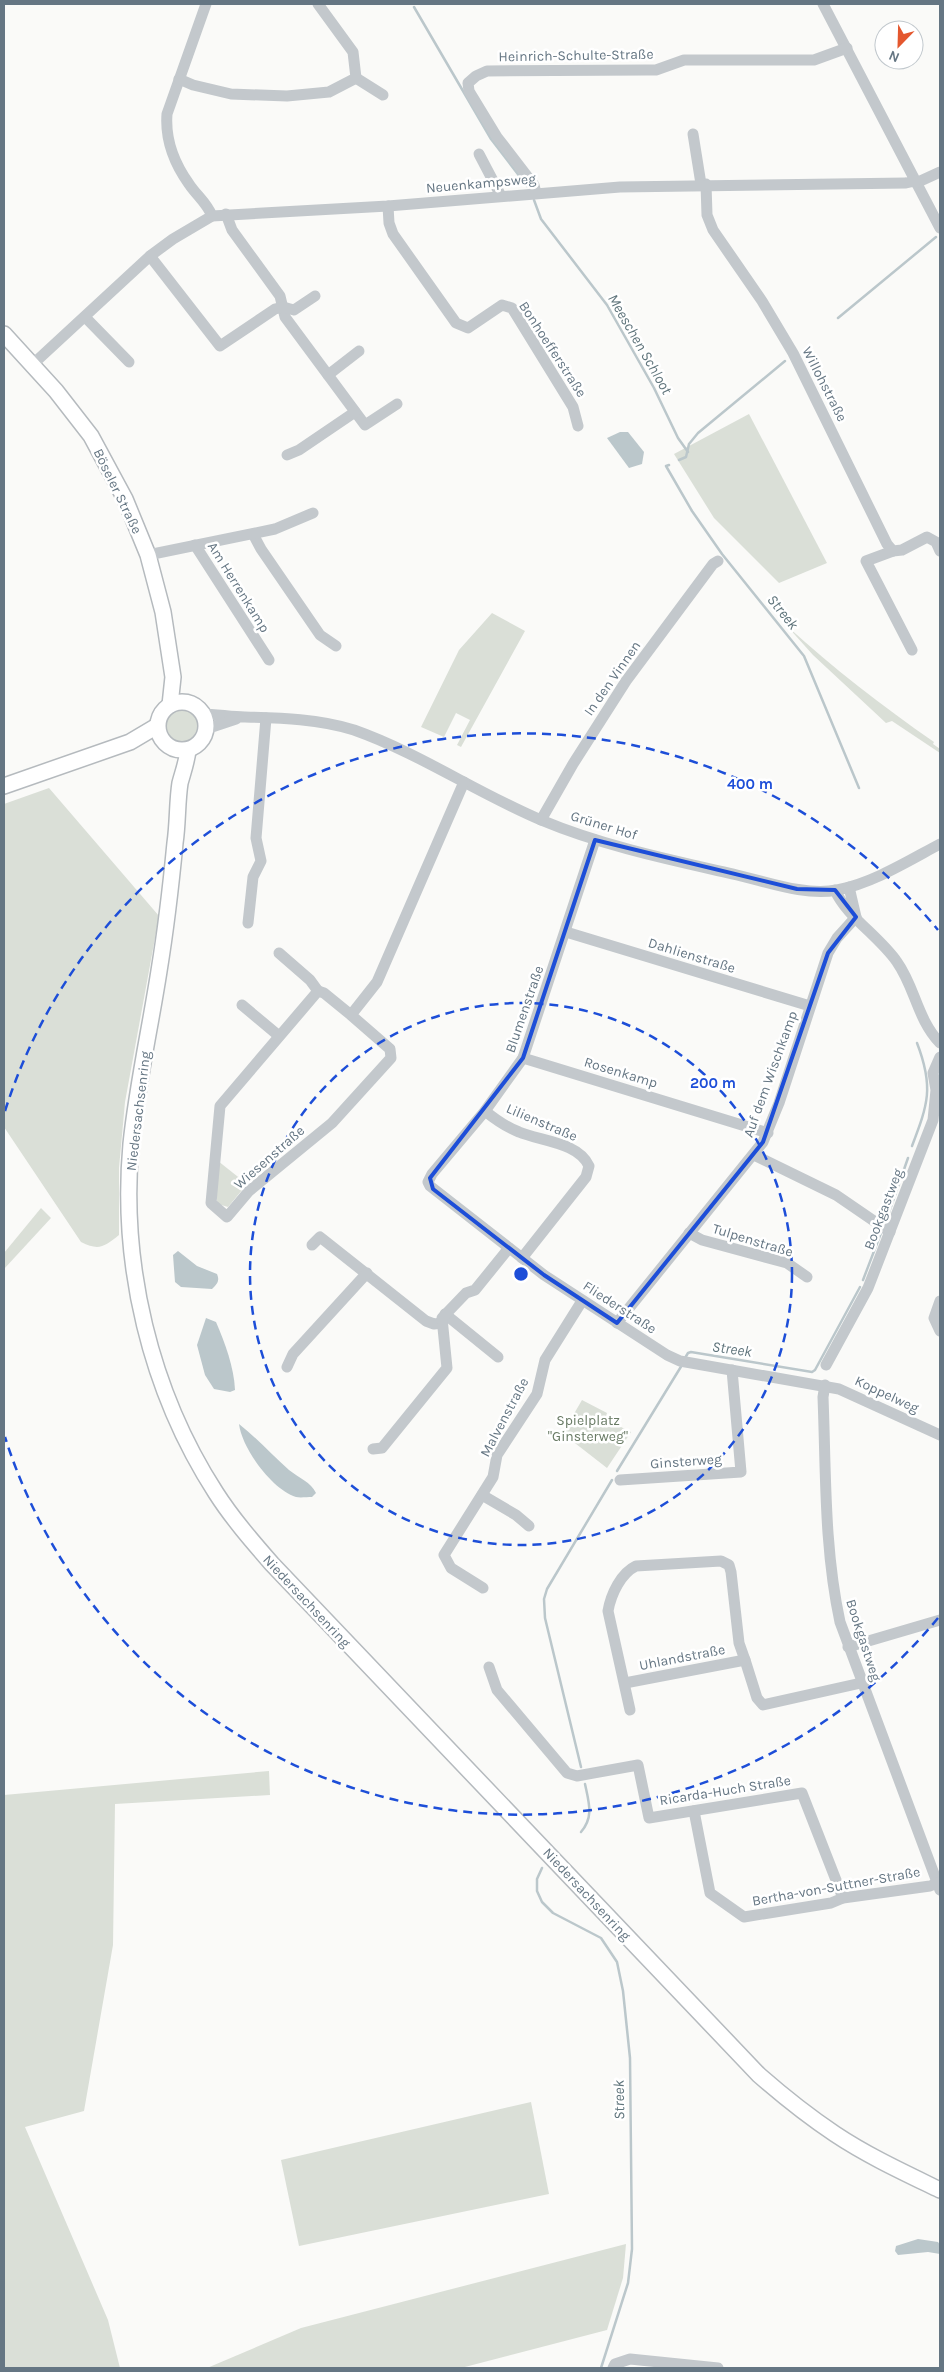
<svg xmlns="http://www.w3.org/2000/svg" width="944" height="2372" font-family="Karla,sans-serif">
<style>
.green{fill:#dadfd7}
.water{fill:#bbc7cb}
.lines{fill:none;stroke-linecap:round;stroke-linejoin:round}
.stream{stroke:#bbc7cb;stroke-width:2.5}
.major-casing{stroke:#b5babe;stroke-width:18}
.minor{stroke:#c3c8cc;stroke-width:11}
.major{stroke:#fff;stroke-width:15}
.marked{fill:none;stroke:#1d4ed8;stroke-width:4;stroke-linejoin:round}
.ring{fill:none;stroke:#1d4ed8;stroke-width:2.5;stroke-dasharray:9 6}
.labels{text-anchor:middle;stroke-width:5;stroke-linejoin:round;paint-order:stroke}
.street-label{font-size:14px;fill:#657683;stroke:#fff}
.park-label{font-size:14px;fill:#687a64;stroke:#fff}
.water-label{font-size:15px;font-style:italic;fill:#60757c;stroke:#fff}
.centre{fill:#1d4ed8;stroke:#fff;stroke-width:2.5}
.ring-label{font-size:15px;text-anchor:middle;font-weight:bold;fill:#1d4ed8;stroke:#fff;stroke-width:5;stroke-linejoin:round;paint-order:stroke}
</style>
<rect width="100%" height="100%" fill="#fafaf8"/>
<g class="green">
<path d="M749,414L827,563L779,583L714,518L674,454Z"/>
<path d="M492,613L525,631L461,747L457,745L470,720L456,713L444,737L421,727L459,650Z"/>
<path d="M787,626C833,668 882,706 934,742L933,744L940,749V753L892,721L886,723L813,655Z"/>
<circle cx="182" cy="726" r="17"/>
<path d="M49,788L159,916L125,1102L119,1168V1235C104,1247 99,1251 81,1242L4,1127V804Z"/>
<path d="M218,1161L247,1184L228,1207L218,1204L216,1197Z"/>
<path d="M41,1208L51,1218L4,1269V1253Z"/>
<path d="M582,1400L607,1413L605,1419L631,1432L607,1468L571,1440L561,1436Z"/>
<path d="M269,1771L270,1795L115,1804L113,1945L84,2111L25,2127L108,2320L120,2368H4V1795Z"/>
<path d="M531,2102L549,2194L299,2246L281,2160Z"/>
<path d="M626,2244L623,2278L607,2330L461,2368H207L301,2328Z"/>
</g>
<g class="water">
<path d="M620,432H628L644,452L642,464L629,468L607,438Z"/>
<path d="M178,1251L197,1266L217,1274C220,1281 217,1284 212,1289L181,1287L175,1282L173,1255Z"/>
<path d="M206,1318L216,1322C225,1343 234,1367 235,1390L230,1392L214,1389L205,1375L197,1345Z"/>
<path d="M239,1424C257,1438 272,1455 289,1470C299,1478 311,1482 316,1493L312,1497C307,1497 300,1498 296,1497C271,1489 242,1448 239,1424Z"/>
<path d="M918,2239L938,2242L940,2245V2254L928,2252L898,2255L895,2251L896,2246Z"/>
</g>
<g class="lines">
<g class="stream">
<path d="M414,7L491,139L527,186"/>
<path d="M534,200L541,219L607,305L654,388L678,438L688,452"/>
<path d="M838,318L936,237"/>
<path d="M679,460L686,457L689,444L698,433L785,361"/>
<path d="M669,465L666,466L692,511L722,554L804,656L859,788"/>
<path d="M912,1146C928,1104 934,1087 917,1043"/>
<path d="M888,1215L908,1158"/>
<path d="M863,1280L881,1233"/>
<path d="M685,1358L688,1353L691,1352L812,1372L815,1370L860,1287"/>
<path d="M617,1471L682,1365"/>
<path d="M581,1767L545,1618L544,1599L547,1589L612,1480"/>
<path d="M581,1832C594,1817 589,1803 585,1784"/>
<path d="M542,1868L537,1879V1891L542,1902L553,1913L601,1938L617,1962L623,1991L630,2058L632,2249L628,2283L601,2368"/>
</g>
<defs>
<g id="major">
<path d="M4,334L56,391L91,436L125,499L148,555L163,612L173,677L170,705"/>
<circle cx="182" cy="726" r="24"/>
<path d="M188,750C187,761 183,772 180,783C177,802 178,823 175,843C171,885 166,928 159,971C150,1029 137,1086 131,1144C120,1264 150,1391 216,1493C232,1518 252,1541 272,1564L759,2075C783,2096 808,2116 835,2134C868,2156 905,2173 940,2190"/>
<path d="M4,786L130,742L157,726"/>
</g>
</defs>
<use href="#major" class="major-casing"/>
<g class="minor">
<path d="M206,4L167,114C165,140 174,163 189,184C197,196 207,203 212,216"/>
<path d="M823,4L940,228"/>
<path d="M356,78L383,95"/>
<path d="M179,79L193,85L231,94L287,96L329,92L356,78L353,52L318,4"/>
<path d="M693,134L701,184"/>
<path d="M479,154L501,196"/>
<path d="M916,183L940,172"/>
<path d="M706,184L707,215L713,230L762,301L793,353L887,544L893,551L902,550L927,537L936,542L940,551"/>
<path d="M536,193L534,185L497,137L469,91L468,83L476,76L487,71L647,70H656L684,60H814L847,48"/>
<path d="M388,206L389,223L393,234L456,323L468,328L502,305L512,308L573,407L578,426"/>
<path d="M226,214L232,230L280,296L285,317L365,425L397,404"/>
<path d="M150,256L220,346L275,309L283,307L294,310L315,296"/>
<path d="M85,317L129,362"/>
<path d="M32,365L150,256L173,239L212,216L388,206L620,187L906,183L915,181"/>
<path d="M328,375L359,351"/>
<path d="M287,455L299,450L355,412"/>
<path d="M253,534L261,549L320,635L336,646"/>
<path d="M195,545L269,660"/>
<path d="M893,551L866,561L912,650"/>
<path d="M148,555L275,529L313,513"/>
<path d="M202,714C217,714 231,717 245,717C282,718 319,719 354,730C419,753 477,793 541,820C603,846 671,860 737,875C768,882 805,896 837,890C873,883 908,861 940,844"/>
<path d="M206,729L236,719"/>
<path d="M541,820L573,764L626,681L713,564L718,561"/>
<path d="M595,840L523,1058L485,1111L432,1174L428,1182L430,1186L544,1275L667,1355L680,1361L839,1389L940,1435"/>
<path d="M849,887L856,917"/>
<path d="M835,890C846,916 880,937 897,962C915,987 917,1019 940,1043"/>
<path d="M248,923L253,877L261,861L256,838L266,718"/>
<path d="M566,932L810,1006"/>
<path d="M279,953L310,980L318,991"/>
<path d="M242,1005L279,1036"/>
<path d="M351,1015L324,993L318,991L220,1106L211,1203L227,1217L249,1191L332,1123L391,1058L390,1049L351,1015L377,982L464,782"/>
<path d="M523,1058L768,1133"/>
<path d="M485,1111C496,1120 506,1127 519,1132C540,1141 578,1142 589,1166L586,1177L522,1258"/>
<path d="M754,1155L836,1195L890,1232"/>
<path d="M689,1233L702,1240L787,1263L807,1277"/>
<path d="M312,1245L320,1237L426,1321L434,1324L442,1323"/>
<path d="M940,1301L934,1318L940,1331"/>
<path d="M445,1314L498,1357"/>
<path d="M617,1323L763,1142L779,1103L828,953L837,938L856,917"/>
<path d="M826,1365L868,1288L933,1120L936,1090L933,1073L940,1057"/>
<path d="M287,1367L293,1354L367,1273"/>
<path d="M825,1385L823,1397C826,1472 824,1548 840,1622L940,1890"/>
<path d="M373,1449L382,1448L447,1368L442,1318L466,1293L475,1290L509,1248"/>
<path d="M620,1480L741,1472L732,1370"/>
<path d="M482,1495L516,1515L529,1526"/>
<path d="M483,1588L451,1568L444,1555L493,1477L497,1455L537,1394L545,1360L582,1301"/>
<path d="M848,1647L940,1620"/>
<path d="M489,1667L497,1690L567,1773L577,1776L638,1765L649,1818L802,1793L843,1898"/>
<path d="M625,1683L745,1660L757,1698L763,1705L861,1683"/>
<path d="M630,1710L608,1611C611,1594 621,1573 636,1566L721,1561L729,1565L731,1572L739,1643L745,1660"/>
<path d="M694,1811L710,1893L744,1917L831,1903L843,1898L930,1886L940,1882"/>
<path d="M613,2368L615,2364L630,2359L718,2368"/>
</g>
<use href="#major" class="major"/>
</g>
<path class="marked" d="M595,840L797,889L835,890L856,917L828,953L763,1142L617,1323L544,1275L433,1189L430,1178L523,1058Z"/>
<g class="ring">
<circle cx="521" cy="1274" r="271"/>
<path d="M938 1618A541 541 0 0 1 5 1437M5 1111A541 541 0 0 1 938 930"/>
</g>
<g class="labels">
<g class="street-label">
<text transform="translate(576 55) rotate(-1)" y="5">Heinrich-Schulte-Straße</text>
<text transform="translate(481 183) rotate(-5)" y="5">Neuenkampsweg</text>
<text transform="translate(553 349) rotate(57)" y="5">Bonhoefferstraße</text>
<text transform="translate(825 384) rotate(63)" y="5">Willohstraße</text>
<text transform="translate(118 491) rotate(64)" y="5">Böseler Straße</text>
<text transform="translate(239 587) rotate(58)" y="5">Am Herrenkamp</text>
<text transform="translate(612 678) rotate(-55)" y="5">In den Vinnen</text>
<text transform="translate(604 825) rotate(17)" y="5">Grüner Hof</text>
<text transform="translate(692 955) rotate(17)" y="5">Dahlienstraße</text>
<text transform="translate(524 1009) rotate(-71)" y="5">Blumenstraße</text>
<text transform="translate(621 1072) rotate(17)" y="5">Rosenkamp</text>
<text transform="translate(770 1074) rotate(-70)" y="5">Auf dem Wischkamp</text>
<text transform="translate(138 1111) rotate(-83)" y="5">Niedersachsenring</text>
<text transform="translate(542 1122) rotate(23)" y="5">Lilienstraße</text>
<text transform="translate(269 1157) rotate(-41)" y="5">Wiesenstraße</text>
<text transform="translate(883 1209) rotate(-69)" y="5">Bookgastweg</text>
<text transform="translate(753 1240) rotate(17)" y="5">Tulpenstraße</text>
<text transform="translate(620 1307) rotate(33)" y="5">Fliederstraße</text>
<text transform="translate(887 1394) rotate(25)" y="5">Koppelweg</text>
<text transform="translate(504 1417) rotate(-62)" y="5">Malvenstraße</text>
<text transform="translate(686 1461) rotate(-4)" y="5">Ginsterweg</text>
<text transform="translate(307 1601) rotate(47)" y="5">Niedersachsenring</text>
<text transform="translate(864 1640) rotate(72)" y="5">Bookgastweg</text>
<text transform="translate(682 1657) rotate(-11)" y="5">Uhlandstraße</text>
<text transform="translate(725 1790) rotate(-9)" y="5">Ricarda-Huch Straße</text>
<text transform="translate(836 1886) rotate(-10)" y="5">Bertha-von-Suttner-Straße</text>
<text transform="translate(587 1894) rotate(47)" y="5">Niedersachsenring</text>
</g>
<g class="park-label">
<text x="588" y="1425">Spielplatz<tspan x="588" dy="16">"Ginsterweg"</tspan></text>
</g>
<g class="water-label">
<text transform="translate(640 344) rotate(60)" y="5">Meeschen Schloot</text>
<text transform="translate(783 612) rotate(51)" y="5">Streek</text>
<text transform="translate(732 1349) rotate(8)" y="5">Streek</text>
<text transform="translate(619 2100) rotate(-91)" y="5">Streek</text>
</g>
</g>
<circle cx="521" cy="1274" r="8" class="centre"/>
<g class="ring-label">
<text x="750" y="789">400 m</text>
<text x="713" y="1088">200 m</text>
</g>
<rect width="944" height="2372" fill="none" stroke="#657683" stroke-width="10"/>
<g transform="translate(899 45) rotate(203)"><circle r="24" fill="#ffffff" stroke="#c1c8cd"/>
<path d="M0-4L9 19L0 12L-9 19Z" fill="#e4572e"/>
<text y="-8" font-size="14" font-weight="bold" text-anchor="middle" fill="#657683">N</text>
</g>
</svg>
